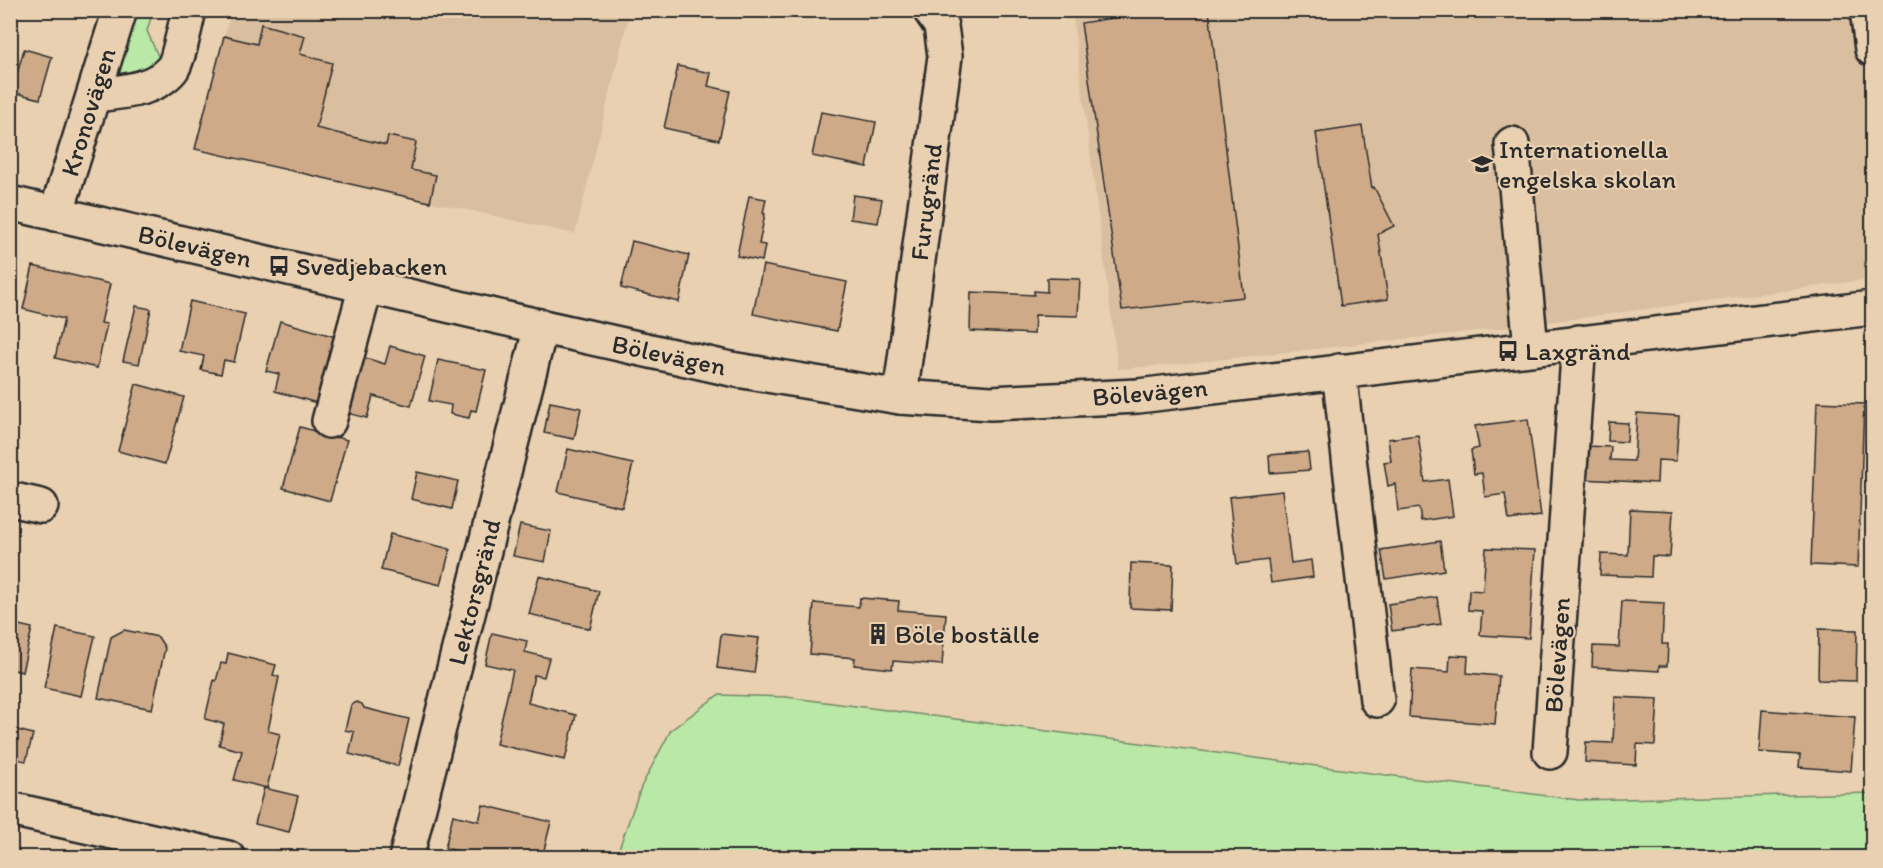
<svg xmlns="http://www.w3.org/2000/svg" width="1883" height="868" font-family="Itim,sans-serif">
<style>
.built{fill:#d9bfa0}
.green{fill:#bae8a6;stroke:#728a68;stroke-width:1.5}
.building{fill:#ceaa89;stroke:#2b2b2b;stroke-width:1.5}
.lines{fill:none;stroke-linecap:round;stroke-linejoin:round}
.minor-casing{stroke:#2b2b2b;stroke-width:38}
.minor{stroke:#e8d0b1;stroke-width:33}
.labels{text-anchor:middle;stroke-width:4.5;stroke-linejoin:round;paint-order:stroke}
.street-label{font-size:26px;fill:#2b2b2b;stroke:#e8d0b1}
.poi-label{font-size:26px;fill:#2b2b2b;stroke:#e8d0b1;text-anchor:start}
</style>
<rect width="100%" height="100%" fill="#e8d0b1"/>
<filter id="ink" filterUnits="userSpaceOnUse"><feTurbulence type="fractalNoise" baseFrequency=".0167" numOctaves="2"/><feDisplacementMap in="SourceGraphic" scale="12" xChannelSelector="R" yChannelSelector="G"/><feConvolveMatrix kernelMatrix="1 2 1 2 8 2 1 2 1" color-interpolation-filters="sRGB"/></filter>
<g filter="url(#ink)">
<g class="built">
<path d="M231,11H630L575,234L195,149Z"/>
<path d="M1072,11H1867L1872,49V279L1504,328L1179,364L1118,369Z"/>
</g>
<g class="green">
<path d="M134,11H153L147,31L161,63L134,79L120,75L117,69Z"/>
<path d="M718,695L786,697L1579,800L1872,793V857H616L641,787L671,730Z"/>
</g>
<g class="building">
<path d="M1162,10H1209L1244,297L1122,310L1081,23Z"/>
<path d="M261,24L305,36L300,54L332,63L316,128L386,145L388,136L416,142L411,170L436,175L430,202L195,149L224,36L257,44Z"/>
<path d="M24,49L52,57L40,99L12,92Z"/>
<path d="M678,66L711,73L708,86L730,91L719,140L664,128Z"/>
<path d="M821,112L876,122L867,167L812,156Z"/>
<path d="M1362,126L1372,188L1374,187L1394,226L1378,234L1388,299L1341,306L1316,133Z"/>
<path d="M853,195L882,199L878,223L850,219Z"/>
<path d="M749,196L766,199L763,213L765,214L759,244L765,245L762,261L737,256Z"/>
<path d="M632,241L689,255L679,302L621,288Z"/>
<path d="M763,265L847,282L837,331L753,314Z"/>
<path d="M33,266L110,284L101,323L107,324L97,368L55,358L64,319L23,309Z"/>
<path d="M1047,278L1080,279L1078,316L1035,315L1034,334L970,331L971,292L1034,295V291L1047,292Z"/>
<path d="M190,301L245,314L234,362L224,360L221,374L201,370L204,356L179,351Z"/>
<path d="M136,306L151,309L139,364L123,361Z"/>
<path d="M280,321L336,337L317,403L275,391L279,374L266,371Z"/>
<path d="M390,346L425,356L411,406L373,396L367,418L347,413L362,357L385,364Z"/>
<path d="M438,360L486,370L476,411L471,410L469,418L450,414L451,405L429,401Z"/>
<path d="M136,384L184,397L165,464L118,451Z"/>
<path d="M550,402L581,408L574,439L544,433Z"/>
<path d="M1817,402L1864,404L1858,567L1811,565Z"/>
<path d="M1637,413L1679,416L1676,461L1658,460L1657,483L1582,479L1584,446L1611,447L1610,460L1634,461Z"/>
<path d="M1528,419L1541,516L1509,520L1505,494L1485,497L1482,473L1474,474L1471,450L1479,448L1475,426Z"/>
<path d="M1609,422L1628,423L1627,442L1608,441Z"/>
<path d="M300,427L347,440L330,501L283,488Z"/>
<path d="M1418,435L1425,482L1448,479L1453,516L1421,521L1419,508L1398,511L1395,484L1388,486L1384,462L1391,461L1388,439Z"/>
<path d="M568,449L633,464L622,507L558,492Z"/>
<path d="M1308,452L1310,470L1270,473L1269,455Z"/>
<path d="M417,472L458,481L452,509L411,499Z"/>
<path d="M1282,491L1291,563L1311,560L1313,577L1271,583L1268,560L1237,564L1229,497Z"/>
<path d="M1630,509L1673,511L1670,557L1652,556L1651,577L1600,575L1601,554L1628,555Z"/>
<path d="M520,525L551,531L545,562L513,556Z"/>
<path d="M390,534L450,549L441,585L381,570Z"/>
<path d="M1440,541L1444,570L1386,579L1381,550Z"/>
<path d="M1486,548L1535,550L1529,638L1480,635L1482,611L1468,610L1469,590L1483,591Z"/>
<path d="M1131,563L1173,565L1171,610L1130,608Z"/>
<path d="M539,576L599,591L590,629L529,614Z"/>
<path d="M1437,597L1441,624L1392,631L1388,604Z"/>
<path d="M860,598L899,601L898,610L946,614L942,665L893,661L892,669L854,665L855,658L810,654L814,603L859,607Z"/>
<path d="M1622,601L1664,603L1662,644H1668L1667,666H1659V671L1592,667L1593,646L1619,647Z"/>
<path d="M10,623L32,628L22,672L10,669Z"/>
<path d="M57,628L95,636L81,696L44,688Z"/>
<path d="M1819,629L1857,630L1856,681L1818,680Z"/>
<path d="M124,630L158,637L165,648L152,709L98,698L111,637Z"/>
<path d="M492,633L527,641L525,652L549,658L544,677L534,675L528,703L576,715L565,760L496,744L513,670L485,664Z"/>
<path d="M721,634L759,638L754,673L717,668Z"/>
<path d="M228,653L276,665L273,675L279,677L268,731L280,734L267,788L234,780L242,751L219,745L224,724L205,719L214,680L216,681L221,663L226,664Z"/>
<path d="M1450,655L1468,656L1467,673L1499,676L1495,724L1409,717L1412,669L1449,672Z"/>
<path d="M1615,697L1658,699L1655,745L1637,744L1636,765L1585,762L1586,742L1613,743Z"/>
<path d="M357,702L362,704L364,708L409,719L398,766L349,754L354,732L345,730L351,705Z"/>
<path d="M1762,710L1855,717L1851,771L1799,767L1800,755L1759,752Z"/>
<path d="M10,728L33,734L26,761L10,758Z"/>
<path d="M264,788L298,796L289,832L255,824Z"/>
<path d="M483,805L551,822L542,858H470L471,854L445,848L453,815L479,821Z"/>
</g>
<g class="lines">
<defs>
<g id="minor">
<path d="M1867,10L1872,49"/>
<path d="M94,95C119,92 154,91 172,69C178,62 186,22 189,10"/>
<path d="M1512,144L1531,348"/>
<path d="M10,203L494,316L731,369L900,397L991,403L1138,396L1872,308"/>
<path d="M56,214L120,10"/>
<path d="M1339,371L1377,700"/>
<path d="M900,397L945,56L941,26L930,10"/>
<path d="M329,421L366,286"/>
<path d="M10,499L41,506"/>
<path d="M1550,752L1579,342"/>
<path d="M10,809L228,858"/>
<path d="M406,858L541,326"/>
</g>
</defs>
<use href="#minor" class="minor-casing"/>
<use href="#minor" class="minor"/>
</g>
</g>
<defs>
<symbol id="school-bare" viewBox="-9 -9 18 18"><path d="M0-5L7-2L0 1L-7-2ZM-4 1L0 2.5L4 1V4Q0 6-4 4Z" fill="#2b2b2b" stroke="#e8d0b1" stroke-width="2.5" paint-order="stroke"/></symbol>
<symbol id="bus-bare" viewBox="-9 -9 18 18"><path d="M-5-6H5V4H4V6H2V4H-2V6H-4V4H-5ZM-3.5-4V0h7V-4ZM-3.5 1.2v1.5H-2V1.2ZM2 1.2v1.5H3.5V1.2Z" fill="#2b2b2b" stroke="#e8d0b1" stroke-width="2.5" paint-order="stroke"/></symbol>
<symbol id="building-bare" viewBox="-9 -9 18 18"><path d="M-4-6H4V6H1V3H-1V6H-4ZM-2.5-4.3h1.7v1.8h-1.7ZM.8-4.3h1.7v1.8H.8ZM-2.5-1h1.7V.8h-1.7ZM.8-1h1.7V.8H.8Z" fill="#2b2b2b" stroke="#e8d0b1" stroke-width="2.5" paint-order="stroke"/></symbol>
</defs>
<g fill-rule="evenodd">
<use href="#school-bare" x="1467" y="149" width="30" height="30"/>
<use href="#bus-bare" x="264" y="251" width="30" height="30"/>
<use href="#bus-bare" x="1493" y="336" width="30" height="30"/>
<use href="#building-bare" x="863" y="619" width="30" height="30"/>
</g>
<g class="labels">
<g class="street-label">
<text transform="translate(88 112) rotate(-73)" y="9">Kronovägen</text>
<text transform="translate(926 202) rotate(-83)" y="9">Furugränd</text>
<text transform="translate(195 246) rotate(13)" y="9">Bölevägen</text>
<text transform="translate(669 355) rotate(12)" y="9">Bölevägen</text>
<text transform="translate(1150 392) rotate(-5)" y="9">Bölevägen</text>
<text transform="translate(474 592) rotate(-76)" y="9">Lektorsgränd</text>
<text transform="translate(1557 655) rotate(-86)" y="9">Bölevägen</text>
</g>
<g class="poi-label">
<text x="1499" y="158">Internationella<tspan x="1499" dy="30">engelska skolan</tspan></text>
<text x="296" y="275">Svedjebacken</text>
<text x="1525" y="360">Laxgränd</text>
<text x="895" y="643">Böle boställe</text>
</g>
</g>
<rect width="1883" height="868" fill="none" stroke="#e8d0b1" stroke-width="36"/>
<rect x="18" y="18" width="1847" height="832" fill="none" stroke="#2b2b2b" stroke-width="2" filter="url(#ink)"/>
</svg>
